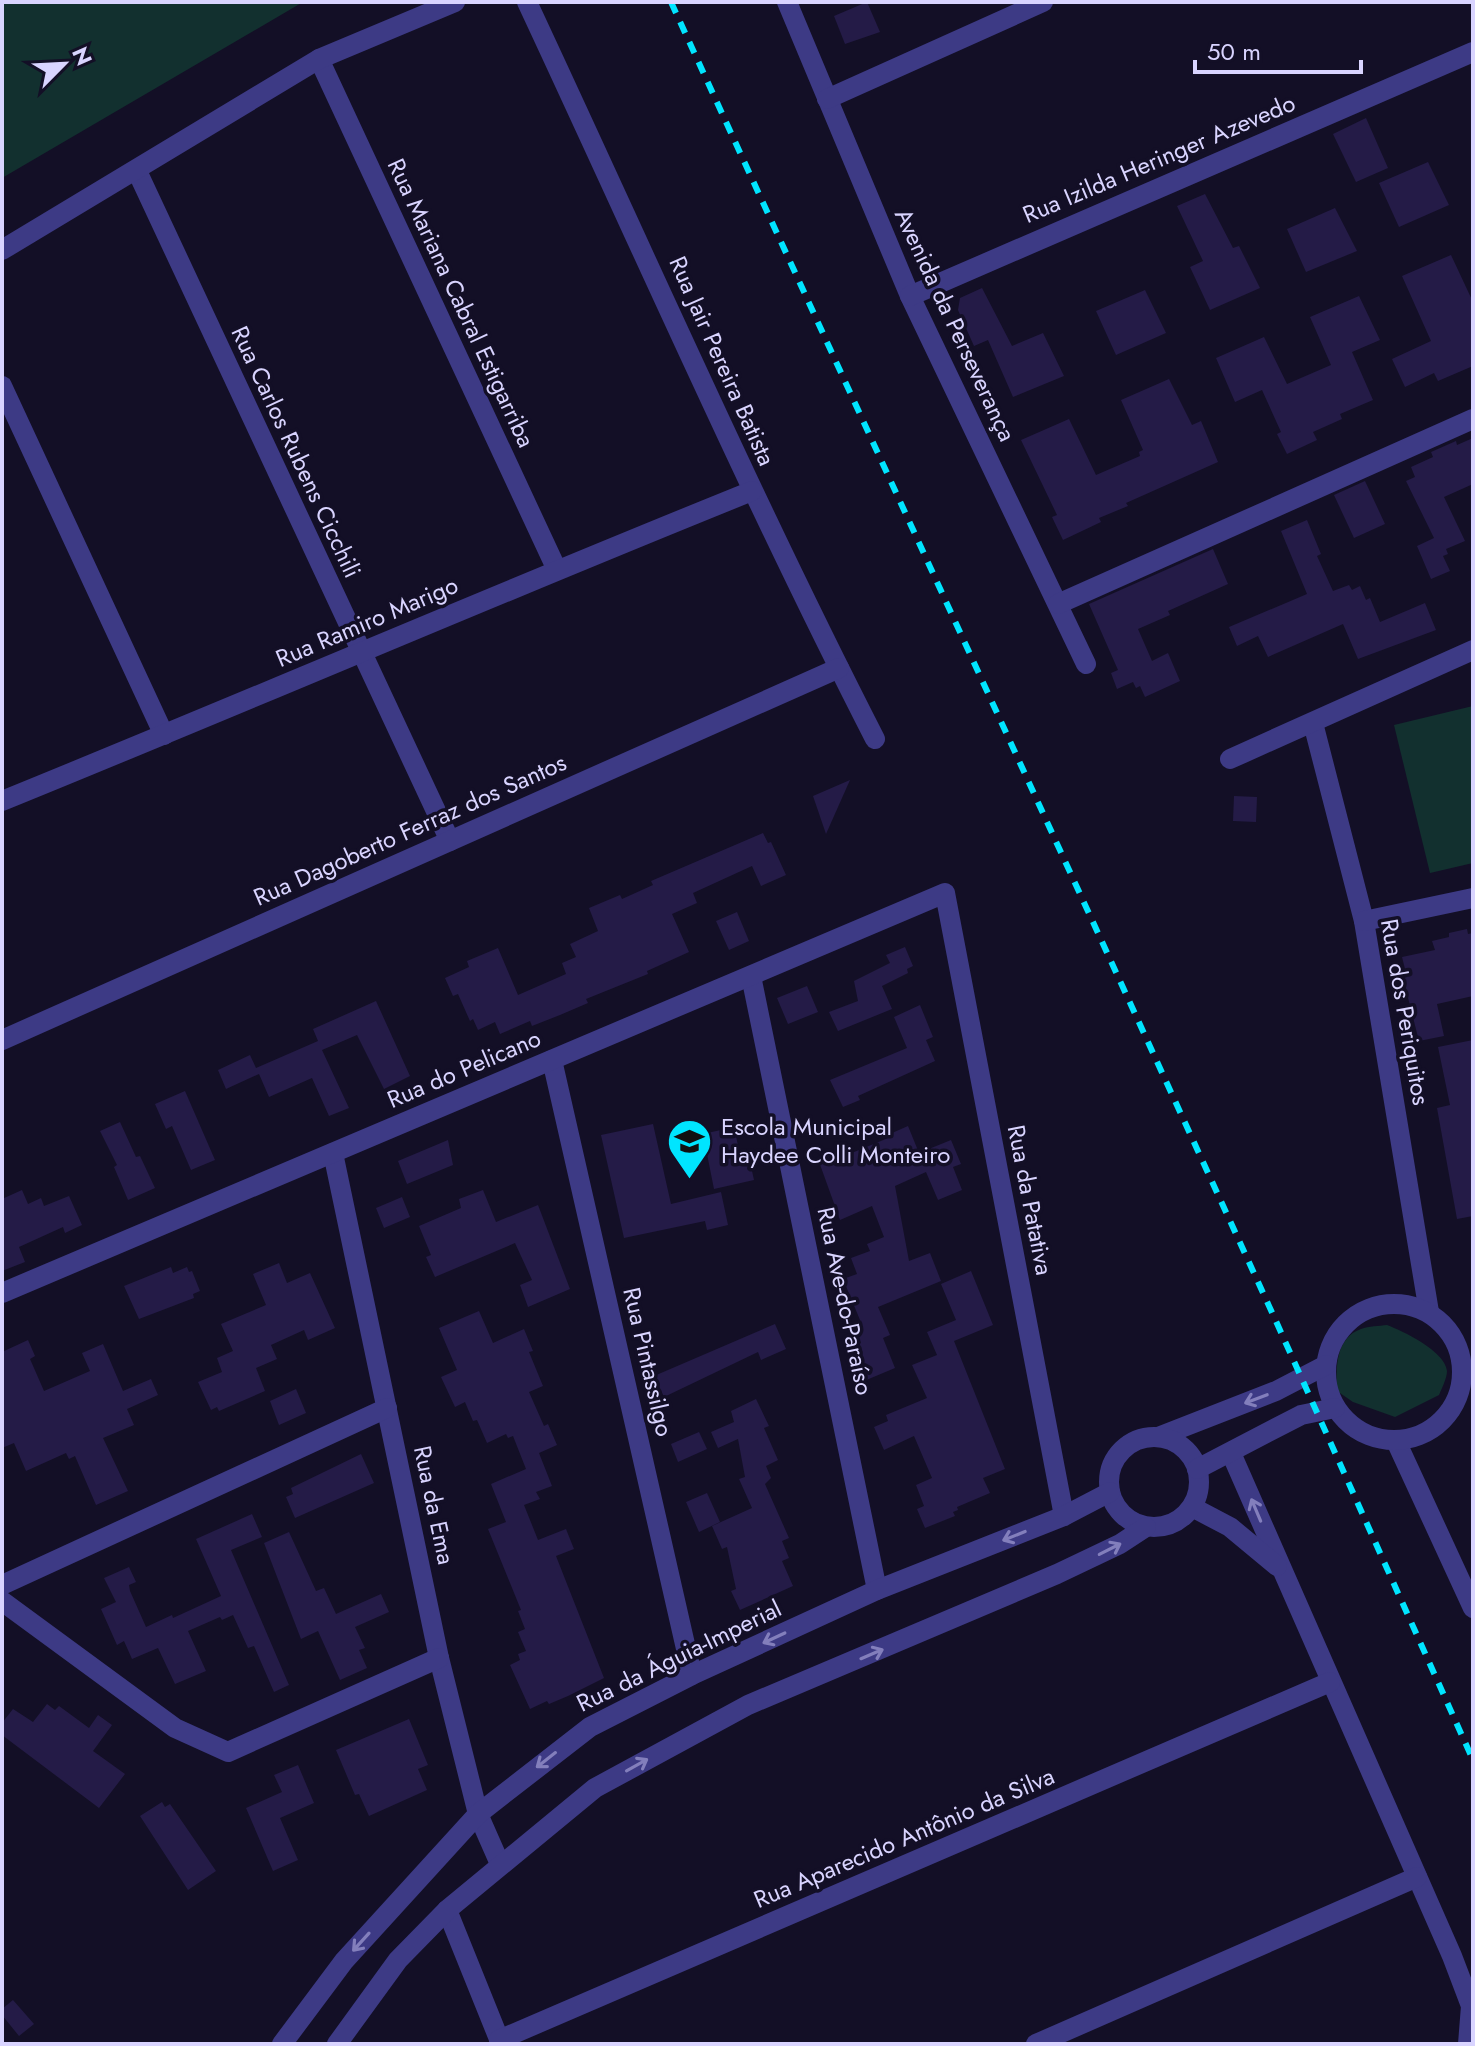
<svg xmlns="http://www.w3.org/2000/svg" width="1475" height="2046" font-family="Jost,sans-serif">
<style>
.green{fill:#12302f}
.building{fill:#241b47}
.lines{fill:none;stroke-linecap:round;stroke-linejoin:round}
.minor{stroke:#3d3a85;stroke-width:20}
.tertiary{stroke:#3d3a85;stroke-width:20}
.rail{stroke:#00e5ff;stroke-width:6;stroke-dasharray:12 10;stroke-linecap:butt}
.oneway{stroke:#837fbc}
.labels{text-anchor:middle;stroke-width:7;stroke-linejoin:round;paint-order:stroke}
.street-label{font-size:24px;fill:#d9d4ff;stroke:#130f26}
.poi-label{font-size:24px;fill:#d9d4ff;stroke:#130f26;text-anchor:start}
</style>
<rect width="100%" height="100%" fill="#130f26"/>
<g class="green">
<path d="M2,2H303L2,178Z"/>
<path d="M1473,706V863L1430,873L1394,725Z"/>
<path d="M1387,1325C1403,1331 1445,1351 1447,1371C1447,1378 1442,1388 1439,1395L1395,1417L1353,1402L1337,1391C1336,1369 1335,1338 1361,1329C1369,1326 1379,1326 1387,1325Z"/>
</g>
<g class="building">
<path d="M867,2L880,32L845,44L834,16Z"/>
<path d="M1366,118L1388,168L1356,182L1333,134Z"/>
<path d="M1428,162L1449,205L1399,227L1379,183Z"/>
<path d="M1205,194L1233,248L1239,246L1260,288L1210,310L1190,267L1203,261L1177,206Z"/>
<path d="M1335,208L1357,251L1306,272L1287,229Z"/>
<path d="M1451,255L1473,302V366L1438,381L1434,373L1405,387L1392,359L1431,341L1402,276Z"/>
<path d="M982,288L1012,346L1043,333L1064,376L1013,397L988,340L974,346L958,310L960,298Z"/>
<path d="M1145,290L1166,333L1116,355L1096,311Z"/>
<path d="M1359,296L1380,340L1352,352L1373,400L1340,414L1342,419L1313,432L1317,440L1287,454L1277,434L1281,432L1262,390L1235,402L1216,358L1264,337L1287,384L1331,365L1310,317Z"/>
<path d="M1169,379L1192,425L1201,421L1218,462L1126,503L1128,506L1099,518L1101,522L1063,540L1052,517L1057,515L1021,440L1069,419L1096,475L1140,456L1139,452L1143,450L1121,400Z"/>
<path d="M1473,438V484L1444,497L1465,541L1446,549L1448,554L1443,556L1450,571L1431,579L1417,546L1434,538L1406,481L1415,477L1411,467L1433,457L1431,452L1456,441L1457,445Z"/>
<path d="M1365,481L1385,524L1354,538L1334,495Z"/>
<path d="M1307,520L1321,554L1317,556L1333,591L1349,585L1352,590L1360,586L1366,600L1370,598L1380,622L1425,603L1436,630L1358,659L1343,624L1268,657L1258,636L1237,646L1229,627L1307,594L1281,531Z"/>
<path d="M1213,549L1228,584L1168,611L1170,615L1138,629L1152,661L1168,653L1180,681L1145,697L1140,686L1136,688L1133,682L1117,689L1111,673L1118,670L1089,604Z"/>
<path d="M850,780L826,834L813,796Z"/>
<path d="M1234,796L1257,797L1256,822L1233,821Z"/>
<path d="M763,833L768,843L771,842L786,875L761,886L752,866L693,893L697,903L672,914L689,952L647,971L648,974L586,999L588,1003L560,1015L532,1026L530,1021L500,1034L495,1022L478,1030L473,1019L470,1021L458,994L453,996L445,978L469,967L467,961L498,948L518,995L566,974L562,963L576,957L570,944L598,931L589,908L620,895L622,899L653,885L651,881Z"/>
<path d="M737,912L749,941L729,950L716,921Z"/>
<path d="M1467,929L1468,934L1473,933V996L1437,1004L1444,1036L1419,1041L1403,978L1407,977L1402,957L1435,950L1432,941L1449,937V933Z"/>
<path d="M905,947L913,966L907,969L908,973L882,986L892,1009L838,1031L829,1012L858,1001L854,981L890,963L886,955Z"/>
<path d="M807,986L818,1012L788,1024L777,998Z"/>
<path d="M376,1001L410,1076L384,1089L357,1035L322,1050L349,1108L329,1116L312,1078L269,1097L259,1074L226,1089L218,1070L250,1055L256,1068L318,1041L313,1029Z"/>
<path d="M920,1005L933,1037L926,1040L935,1061L858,1096L860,1100L843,1107L830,1080L907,1048L894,1017Z"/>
<path d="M1473,1040V1216L1457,1219L1437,1108L1450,1105L1438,1047Z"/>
<path d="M185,1091L215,1160L191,1170L172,1126L166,1129L155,1104Z"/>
<path d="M120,1122L136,1157L140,1156L155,1188L128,1200L114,1167L117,1165L100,1131Z"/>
<path d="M653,1124L671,1204L721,1192L728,1225L707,1230L705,1221L624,1238L601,1135Z"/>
<path d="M908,1126L919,1153L951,1140L961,1164L953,1167L962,1190L938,1200L926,1172L895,1186L909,1261L930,1253L941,1281L878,1307L890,1335L883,1338L895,1368L864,1381L850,1347L861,1343L853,1323L860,1320L843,1279L857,1274L851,1258L870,1251L867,1244L884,1237L872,1206L840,1220L818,1159L839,1149L842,1157L893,1136L892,1133Z"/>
<path d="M734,1127L742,1164L750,1162L754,1180L714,1189L703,1134Z"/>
<path d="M448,1140L453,1165L407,1184L398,1161Z"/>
<path d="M22,1190L28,1204L41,1198L44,1206L69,1196L82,1225L65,1233L63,1227L19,1247L25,1262L2,1271V1199Z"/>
<path d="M483,1190L496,1222L538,1205L570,1289L528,1307L520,1285L532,1280L515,1243L435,1277L426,1257L431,1255L419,1226L461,1208L459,1199Z"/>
<path d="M402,1197L410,1217L384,1228L376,1208Z"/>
<path d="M279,1263L287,1283L310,1273L335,1328L308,1340L304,1330L271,1345L277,1359L256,1368L265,1391L219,1411L217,1407L211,1410L198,1382L222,1372L217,1358L233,1351L221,1324L266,1305L253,1274Z"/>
<path d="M171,1267L173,1273L187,1267L189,1272L192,1271L200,1291L193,1294L194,1298L139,1319L124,1286Z"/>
<path d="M971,1271L993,1325L954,1341L1005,1469L983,1478L990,1493L957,1507L958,1510L953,1512L955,1516L925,1528L917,1509L924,1506L916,1485L932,1478L914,1436L884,1450L874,1427L888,1421L886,1415L927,1398L912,1365L937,1355L927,1332L956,1320L941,1284Z"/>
<path d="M479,1311L493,1343L524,1329L533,1351L529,1352L543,1386L529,1392L544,1426L548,1424L557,1445L539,1453L552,1486L536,1492L540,1499L524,1505L538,1540L566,1529L574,1549L556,1556L604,1678L568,1696L549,1704L547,1701L530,1709L510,1665L520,1660L518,1654L526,1651L518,1632L525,1629L518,1611L521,1610L488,1529L506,1522L491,1484L526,1469L513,1436L508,1438L506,1434L487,1443L477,1420L473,1421L465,1402L455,1407L441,1377L457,1370L439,1328Z"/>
<path d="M775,1324L786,1349L761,1360L758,1352L664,1397L654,1376Z"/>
<path d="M28,1340L35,1356L30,1359L44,1391L90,1371L82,1353L103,1344L123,1391L151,1379L158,1395L127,1409L134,1425L103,1438L128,1491L96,1505L75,1456L69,1459L66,1453L26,1471L14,1443L2,1448V1352Z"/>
<path d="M296,1389L306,1413L279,1425L270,1401Z"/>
<path d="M756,1399L769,1426L764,1428L778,1460L766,1466L771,1478L765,1484L789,1538L782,1541L789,1558L782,1561L793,1586L740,1610L731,1591L736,1589L727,1547L722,1549L712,1526L752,1508L739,1479L745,1477L738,1439L718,1448L711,1432L734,1422L731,1411Z"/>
<path d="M699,1432L707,1449L678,1462L671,1444Z"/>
<path d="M361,1454L374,1483L295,1518L286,1497L293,1494L291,1488Z"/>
<path d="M707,1493L720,1522L699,1532L686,1502Z"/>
<path d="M252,1514L262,1537L231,1550L289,1685L274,1692L254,1646L248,1648L233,1615L222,1620L220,1617L188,1631L206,1671L175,1684L158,1648L132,1659L124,1641L117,1645L101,1609L116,1602L104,1578L129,1567L136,1582L129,1585L130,1591L146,1627L172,1615L173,1618L221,1596L196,1539Z"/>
<path d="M289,1532L316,1591L324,1588L336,1614L381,1594L389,1612L355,1627L365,1648L359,1650L367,1668L340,1680L318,1631L301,1639L264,1543Z"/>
<path d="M47,1704L55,1710L59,1706L89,1728L98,1715L112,1725L93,1751L125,1774L99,1808L2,1735V1723L13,1709L33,1722Z"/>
<path d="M409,1719L428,1765L418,1769L427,1790L369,1816L359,1794L355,1795L336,1750Z"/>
<path d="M298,1765L314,1803L280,1818L298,1860L273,1871L246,1808L282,1792L274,1775Z"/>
<path d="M162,1802L165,1807L170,1804L216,1871L188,1890L140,1816Z"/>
<path d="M13,2000L34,2024L19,2036L2,2015V2009Z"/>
</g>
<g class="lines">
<g class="minor">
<path d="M527,2C642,248 751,497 875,739"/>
<path d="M787,2L910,296L1086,664"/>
<path d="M319,59L557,570"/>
<path d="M827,99L1043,2"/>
<path d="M137,171L450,841"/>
<path d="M2,250L319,59L455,2"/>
<path d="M910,296L1473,52"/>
<path d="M2,386L164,735"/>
<path d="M1058,604L1473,419"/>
<path d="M1313,723L1364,921L1429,1312"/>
<path d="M1230,759L1473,650"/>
<path d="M2,801C253,699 501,592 752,491"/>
<path d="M1364,921L1473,898"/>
<path d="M751,976L877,1590"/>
<path d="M2,1040L839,668"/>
<path d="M552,1060L692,1675"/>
<path d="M333,1153L439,1658L478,1814L500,1864"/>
<path d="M2,1293L945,893L1064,1516"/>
<path d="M1396,1441L1473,1608"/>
<path d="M1231,1453L1452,1956L1471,2006L1468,2044"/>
<path d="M1192,1507L1230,1527L1277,1566"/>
<path d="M2,1585L387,1408"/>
<path d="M2,1601L175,1728L228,1752L439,1658"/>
<path d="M447,1910L501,2044"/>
<path d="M499,2040L1330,1682"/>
<path d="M1036,2044L1417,1877"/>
</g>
<g class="tertiary">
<circle cx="1394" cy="1372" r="68"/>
<path d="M1158,1437L1276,1391L1326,1365"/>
<circle cx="1154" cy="1482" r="45"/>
<path d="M1197,1469L1301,1415L1335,1408"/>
<path d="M282,2044L344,1961L478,1814L590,1727L692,1675L877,1590L1064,1516L1110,1492"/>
<path d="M337,2044L398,1960L447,1910L595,1788L748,1705L1057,1574L1120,1544L1146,1527"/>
</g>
<path class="rail" d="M671,2L1275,1319L1473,1760"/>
</g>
<defs><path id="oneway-shaft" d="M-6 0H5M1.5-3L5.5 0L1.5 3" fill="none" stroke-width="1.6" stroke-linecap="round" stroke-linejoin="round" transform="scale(2)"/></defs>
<g class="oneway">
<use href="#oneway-shaft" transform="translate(1256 1399) rotate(159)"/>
<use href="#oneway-shaft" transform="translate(1256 1510) rotate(-113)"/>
<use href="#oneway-shaft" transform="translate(1014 1536) rotate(158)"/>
<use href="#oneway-shaft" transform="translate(1110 1549) rotate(-27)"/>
<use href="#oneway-shaft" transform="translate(774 1638) rotate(155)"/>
<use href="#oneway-shaft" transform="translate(872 1654) rotate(-23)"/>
<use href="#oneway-shaft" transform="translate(546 1760) rotate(142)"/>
<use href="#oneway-shaft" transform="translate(637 1765) rotate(-29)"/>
<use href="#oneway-shaft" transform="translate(361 1942) rotate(132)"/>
</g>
<defs>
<symbol id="school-pin" viewBox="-11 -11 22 30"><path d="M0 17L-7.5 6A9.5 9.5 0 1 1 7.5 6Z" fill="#00e5ff" stroke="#130f26"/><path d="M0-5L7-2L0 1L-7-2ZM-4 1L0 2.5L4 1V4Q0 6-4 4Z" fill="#111"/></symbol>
</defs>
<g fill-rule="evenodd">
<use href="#school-pin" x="664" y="1116" width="51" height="69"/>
</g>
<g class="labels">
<g class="street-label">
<text transform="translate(1159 159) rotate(-23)" y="8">Rua Izilda Heringer Azevedo</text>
<text transform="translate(461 303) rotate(65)" y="8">Rua Mariana Cabral Estigarriba</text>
<text transform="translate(955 325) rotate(65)" y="8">Avenida da Perseverança</text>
<text transform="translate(722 361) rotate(66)" y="8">Rua Jair Pereira Batista</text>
<text transform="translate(296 452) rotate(65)" y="8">Rua Carlos Rubens Cicchili</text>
<text transform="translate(367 622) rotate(-23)" y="8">Rua Ramiro Marigo</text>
<text transform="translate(410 830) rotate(-24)" y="8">Rua Dagoberto Ferraz dos Santos</text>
<text transform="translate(1405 1012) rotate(80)" y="8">Rua dos Periquitos</text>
<text transform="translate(464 1069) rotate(-23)" y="8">Rua do Pelicano</text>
<text transform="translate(1030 1200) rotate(79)" y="8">Rua da Patativa</text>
<text transform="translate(845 1301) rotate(78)" y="8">Rua Ave-do-Paraíso</text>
<text transform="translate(648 1362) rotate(77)" y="8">Rua Pintassilgo</text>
<text transform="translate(434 1505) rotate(78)" y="8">Rua da Ema</text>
<text transform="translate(679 1656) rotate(-26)" y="8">Rua da Águia-Imperial</text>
<text transform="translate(904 1838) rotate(-23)" y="8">Rua Aparecido Antônio da Silva</text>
</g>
<g class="poi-label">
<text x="721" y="1135">Escola Municipal<tspan x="721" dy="28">Haydee Colli Monteiro</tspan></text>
</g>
</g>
<rect width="1475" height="2046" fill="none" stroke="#d9d4ff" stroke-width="8"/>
<g transform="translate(64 64) rotate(66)" stroke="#130f26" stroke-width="6" paint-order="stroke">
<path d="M0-6L14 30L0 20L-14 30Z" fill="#d9d4ff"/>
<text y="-12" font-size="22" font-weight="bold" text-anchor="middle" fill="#d9d4ff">N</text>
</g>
<path d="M1195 60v12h166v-12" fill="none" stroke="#d9d4ff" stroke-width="4"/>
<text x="1207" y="60" font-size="24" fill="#d9d4ff" stroke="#130f26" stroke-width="6" paint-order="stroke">50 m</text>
</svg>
